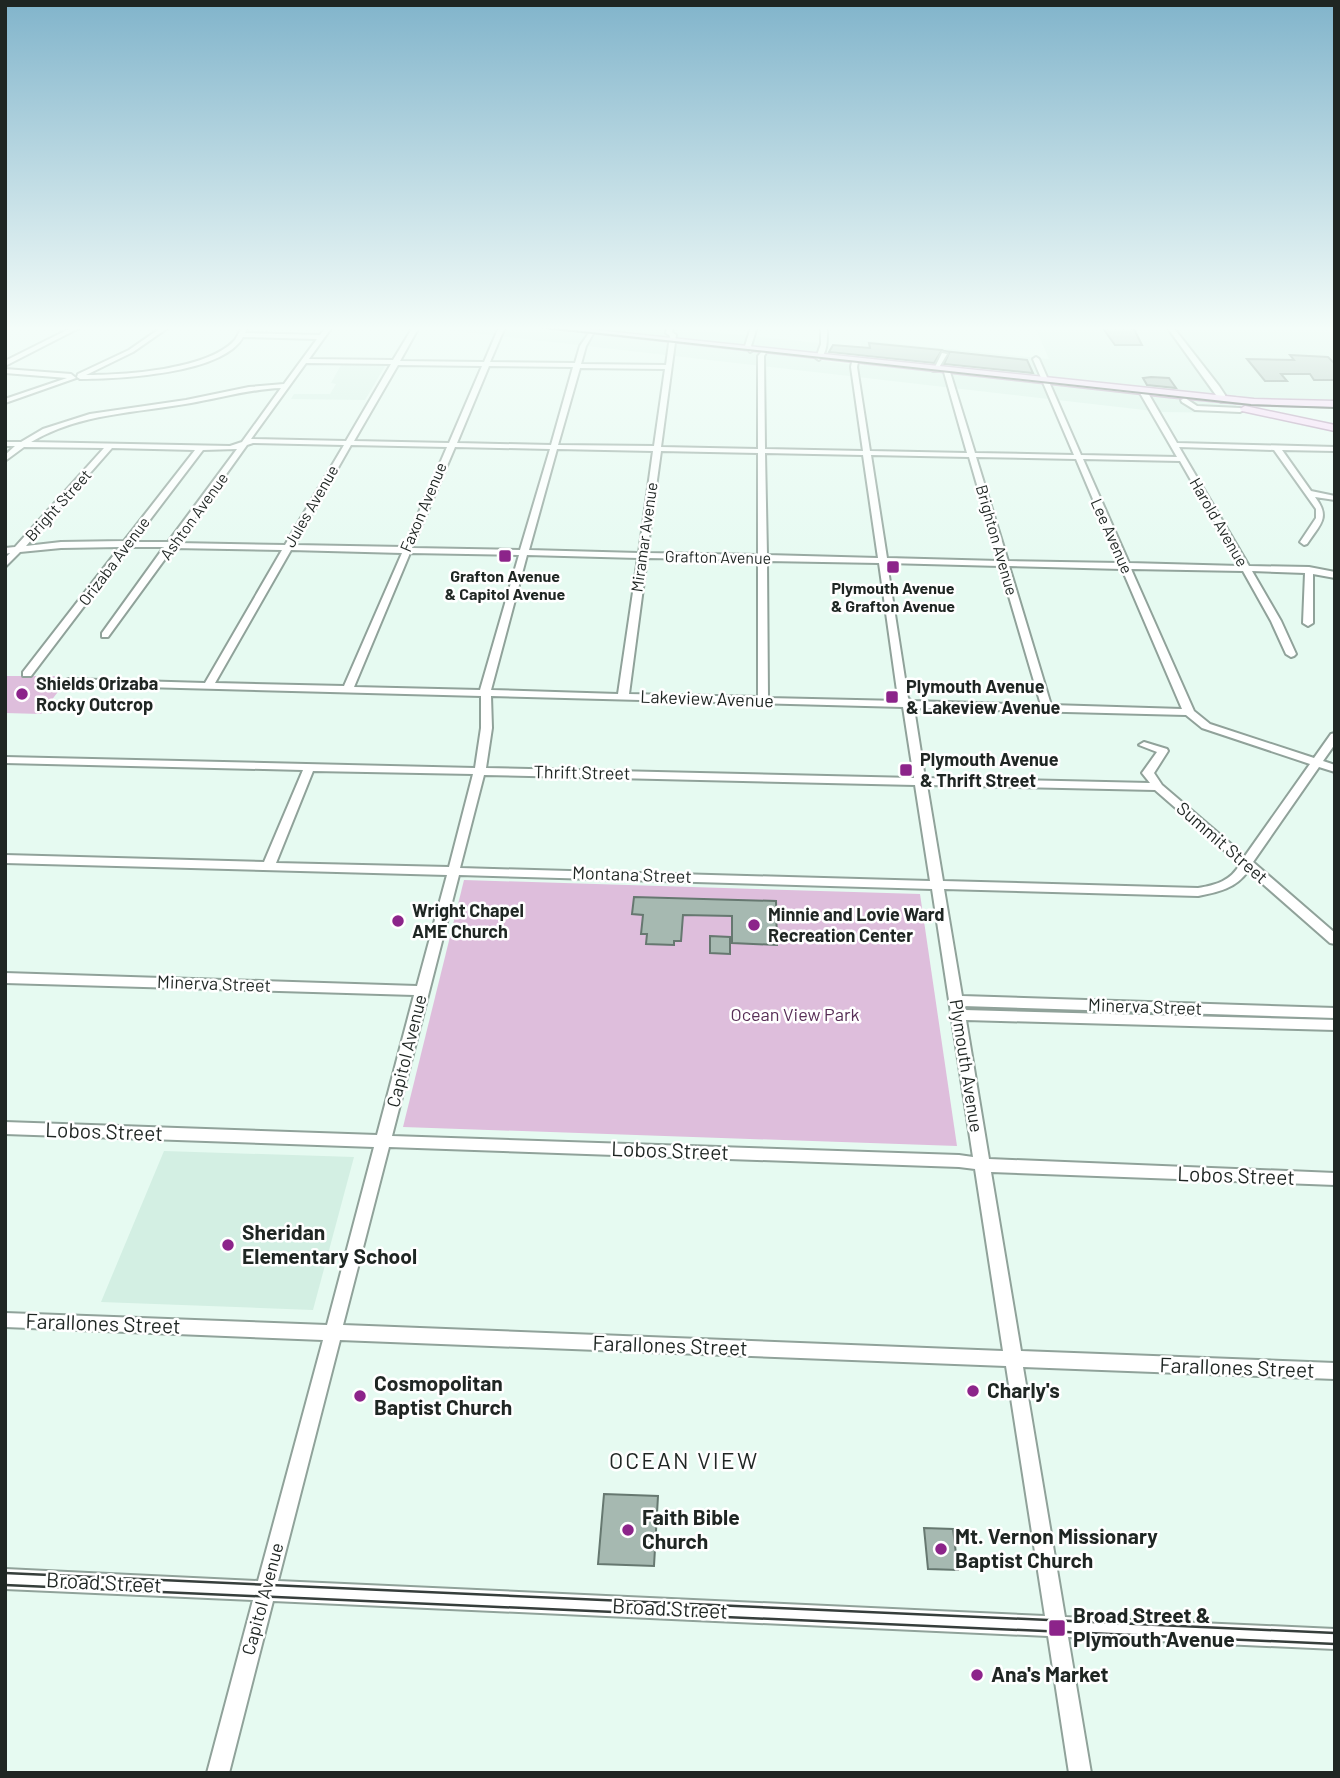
<svg xmlns="http://www.w3.org/2000/svg" width="1340" height="1778" font-family="Barlow,sans-serif">
<style>
.built{fill:#d3efe3}
.green{fill:#debedc}
.building{fill:#a6b9b1;stroke:#667870;stroke-width:2}
.lines{fill:none;stroke-linecap:round;stroke-linejoin:round}
.minor-casing{stroke:#90a29a;stroke-width:4}
.major-casing{stroke:#ac87ac;stroke-width:3}
.minor{fill:#fff;fill-rule:evenodd}
.major{fill:#fbd6f9;fill-rule:evenodd}
.tram-far1{stroke:#363e3b;stroke-width:2}
.tram{stroke:#363e3b;stroke-width:2.5}
.poi-dot{fill:#8c248a;stroke:#fff;stroke-width:2.5}
.labels{text-anchor:middle;stroke-width:5;stroke-linejoin:round;paint-order:stroke}
.far-street-label{font-size:16px;fill:#1f2623;stroke:#fff}
.far-poi-label{font-size:16px;font-weight:bold;fill:#1f2623;stroke:#fff}
.poi-label{font-size:18px;font-weight:bold;fill:#1f2623;stroke:#fff;text-anchor:start}
.street-label{font-size:18px;fill:#1f2623;stroke:#fff}
.park-label{font-size:18px;fill:#572e56;stroke:#fff}
.near-street-label{font-size:21px;fill:#1f2623;stroke:#fff}
.near-poi-label{font-size:21px;font-weight:bold;fill:#1f2623;stroke:#fff;text-anchor:start}
.near-neighbourhood-label{font-size:23px;letter-spacing:2px;fill:#1f2623;stroke:#fff}
</style>
<rect width="100%" height="100%" fill="#e6faf1"/>
<g class="built">
<path d="M421,327H660L820,343L815,360L864,366L860,340L1049,359L1035,327H1335V401L1253,399L1236,395V413L1162,412Z"/>
<path d="M341,365L385,366L365,400L291,399L294,394H330L336,384L331,383Z"/>
<path d="M164,1151L354,1157L313,1310L101,1302Z"/>
</g>
<g class="green">
<path d="M5,676H55L54,679L67,680L41,714L5,713Z"/>
<path d="M464,880L920,894L957,1146L403,1127Z"/>
</g>
<g class="building">
<path d="M1102,327H1133L1142,345H1115Z"/>
<path d="M869,343L942,350L934,363L829,352L833,345L870,348Z"/>
<path d="M943,351L1027,360L1033,373L944,364L949,353Z"/>
<path d="M1290,355L1328,357L1335,364V380H1314L1310,374H1281L1287,381H1265L1247,359L1294,360Z"/>
<path d="M1151,377L1169,378L1176,388L1147,385L1143,378Z"/>
<path d="M634,897L776,901L777,945L732,943V916L683,915L681,941H674V945L646,944L647,934H641L643,915L632,914Z"/>
<path d="M710,936L730,937V954L710,953Z"/>
<path d="M604,1494L658,1496L654,1566L598,1564Z"/>
<path d="M924,1528L953,1529L958,1570L928,1569Z"/>
</g>
<g class="lines">
<defs>
<g id="minor">
<path d="M73,327H81L5,366V361Z"/>
<path d="M162,327H169L133,352L86,375C124,375 206,370 234,341C237,338 239,332 242,327H248L245,333L320,335L326,327H332L309,359L393,360L413,327H419L400,361L484,362L499,327H505L490,362L575,363L580,346L591,330L594,332L586,346L581,364L666,365L670,336L666,333L667,327H673L672,332L676,335L661,447L758,449V356L764,349L767,351L764,356L765,449L863,451L851,367L852,362L855,360L858,362L857,367L870,451L967,453L944,372L947,370L950,372L975,453L1074,455L1033,359L1036,357L1039,359L1081,455L1177,457L1140,393L1144,391L1148,393L1177,443L1335,447V451L1282,450L1311,491L1335,496V500L1315,497C1331,518 1320,524 1307,544L1304,545L1300,542L1316,518V509L1274,450L1179,447L1249,566L1309,567L1335,572V578L1313,574V623L1308,626L1303,623L1305,573L1252,571L1281,621L1296,654L1294,656L1291,657L1286,654L1271,621L1243,571L1131,569L1194,711L1210,724L1314,758L1331,734L1335,733V744L1323,761L1335,765V772L1319,767L1253,862L1335,933V944L1330,943L1248,871C1235,889 1218,892 1198,896L944,889L962,996L1335,1008V1018L963,1006L964,1010L1335,1020V1030L966,1020L989,1159L1335,1173V1185L991,1172L1021,1351L1335,1363V1379L1023,1367L1065,1617L1335,1629V1649L1068,1637L1091,1773H1069L1048,1636L273,1601L229,1773H207L253,1600L5,1589V1569L258,1581L323,1340L5,1327V1313L327,1325L374,1147L5,1134V1122L377,1135L414,995L5,983V973L417,986L447,875L5,863V855L264,862L303,770L5,763V757L475,768L481,728V696L68,685L63,682L68,679L205,683L282,550L173,548L108,637H102V633L164,547H129L31,676H23V672L120,547L61,548L20,552L5,567V558L10,553L5,554V548L15,547L104,448L24,447L5,461V455L15,446H5V442H21L43,429L90,414L186,400L249,387L284,384L317,339L243,337C223,374 118,379 80,379L77,377L78,374L129,350ZM306,363L391,364L346,441L251,439ZM398,365L482,366L449,443L354,441ZM489,366L573,367L551,445L457,443ZM580,368L665,369L654,446L558,445ZM281,388L242,442L230,446L31,442C80,413 136,413 191,403C221,398 250,389 281,388ZM253,443L344,445L285,545L177,543L247,445ZM351,445L447,447L404,547L294,545ZM455,447L550,449L520,550L412,548ZM112,448L195,450L124,541L61,542L26,546ZM237,449L168,542H133L203,450ZM557,449L653,451L639,553L529,550ZM661,451L758,453V555L647,553ZM765,453L863,455L878,558L767,555ZM871,455L969,457L999,561L887,558ZM976,457L1076,459L1120,563L1008,561ZM1083,459L1180,461L1240,566L1129,563ZM291,550L402,553L344,686L215,683ZM410,553L519,555L480,690L354,687ZM527,555L638,558L618,694L491,690ZM647,558L758,560V697L629,694ZM767,561L879,563L898,698L900,701L768,698ZM887,563L1000,566L1041,705L911,701L908,698ZM1009,566L1122,569L1182,709L1051,705ZM491,696L903,707L914,778L486,768L492,728ZM914,708L1186,715L1202,728L1310,764L1245,856L1162,785L1154,773L1168,751L1167,749L1144,742L1139,745L1157,752L1142,773L1150,783L925,778ZM313,771L473,774L449,867L276,863ZM484,775L915,785L930,881L460,868ZM927,785L1155,790L1240,864C1231,881 1216,885 1198,888L943,881ZM459,875L932,889L973,1157L959,1155L392,1136ZM389,1147L959,1167L975,1169L1003,1351L343,1325ZM340,1340L1006,1366L1045,1616L278,1581Z"/>
<path d="M751,327H757L751,346L753,350L750,352L745,346Z"/>
<path d="M821,327H827C827,339 828,353 819,360L816,358L821,344Z"/>
<path d="M1167,327H1173L1219,386L1225,395L1227,402H1221Z"/>
<path d="M942,353L947,354L937,371H933Z"/>
<path d="M5,369L71,374L76,378L5,403V399L67,378L5,373Z"/>
<path d="M1185,398L1197,406L1240,408L1244,410L1240,412L1195,410L1182,402L1181,400Z"/>
</g>
<g id="major">
<path d="M539,327H567L1254,399L1335,401V407L1254,405L1169,397Z"/>
<path d="M1245,406L1335,425V431L1242,411L1240,409Z"/>
</g>
</defs>
<use href="#minor" class="minor-casing"/>
<use href="#major" class="major-casing"/>
<use href="#minor" class="minor"/>
<use href="#major" class="major"/>
<path class="tram-far1" d="M537,327L1251,405L1335,408"/>
<g class="tram">
<path d="M5,1573L1335,1633"/>
<path d="M5,1585L1335,1644"/>
</g>
</g>
<linearGradient id="sky" x2="0" y2="1"><stop stop-color="#81b4cb"/><stop offset="0.57" stop-color="#f4fdf9"/><stop offset="1" stop-color="#f4fdf9" stop-opacity="0"/></linearGradient>
<rect width="1340" height="576" fill="url(#sky)"/>
<g class="poi-dot">
<rect x="498" y="549" width="14" height="14" rx="3.5"/>
<rect x="886" y="560" width="14" height="14" rx="3.5"/>
<circle cx="22" cy="694" r="7"/>
<rect x="885" y="690" width="14" height="14" rx="3.5"/>
<rect x="899" y="763" width="14" height="14" rx="3.5"/>
<circle cx="398" cy="921" r="7"/>
<circle cx="754" cy="925" r="7"/>
<circle cx="228" cy="1245" r="7"/>
<circle cx="973" cy="1391" r="7"/>
<circle cx="360" cy="1396" r="7"/>
<circle cx="628" cy="1530" r="7"/>
<circle cx="941" cy="1549" r="7"/>
<rect x="1048" y="1619" width="18" height="18" rx="3.5"/>
<circle cx="977" cy="1675" r="7"/>
</g>
<g class="labels">
<g class="far-street-label">
<text transform="translate(58 505) rotate(-48)" y="6">Bright Street</text>
<text transform="translate(311 506) rotate(-60)" y="6">Jules Avenue</text>
<text transform="translate(423 507) rotate(-67)" y="6">Faxon Avenue</text>
<text transform="translate(194 516) rotate(-54)" y="6">Ashton Avenue</text>
<text transform="translate(1219 522) rotate(60)" y="6">Harold Avenue</text>
<text transform="translate(1112 536) rotate(66)" y="6">Lee Avenue</text>
<text transform="translate(644 537) rotate(-82)" y="6">Miramar Avenue</text>
<text transform="translate(997 540) rotate(74)" y="6">Brighton Avenue</text>
<text transform="translate(718 557) rotate(1)" y="6">Grafton Avenue</text>
<text transform="translate(114 561) rotate(-53)" y="6">Orizaba Avenue</text>
</g>
<g class="far-poi-label">
<text x="505" y="582">Grafton Avenue<tspan x="505" dy="18">&amp; Capitol Avenue</tspan></text>
<text x="893" y="594">Plymouth Avenue<tspan x="893" dy="18">&amp; Grafton Avenue</tspan></text>
</g>
<g class="poi-label">
<text x="36" y="690">Shields Orizaba<tspan x="36" dy="21">Rocky Outcrop</tspan></text>
<text x="906" y="693">Plymouth Avenue<tspan x="906" dy="21">&amp; Lakeview Avenue</tspan></text>
<text x="920" y="766">Plymouth Avenue<tspan x="920" dy="21">&amp; Thrift Street</tspan></text>
<text x="412" y="917">Wright Chapel<tspan x="412" dy="21">AME Church</tspan></text>
<text x="768" y="921">Minnie and Lovie Ward<tspan x="768" dy="21">Recreation Center</tspan></text>
</g>
<g class="street-label">
<text transform="translate(707 699) rotate(2)" y="6">Lakeview Avenue</text>
<text transform="translate(582 773) rotate(1)" y="6">Thrift Street</text>
<text transform="translate(1222 843) rotate(41)" y="6">Summit Street</text>
<text transform="translate(632 875) rotate(2)" y="6">Montana Street</text>
<text transform="translate(214 984) rotate(2)" y="6">Minerva Street</text>
<text transform="translate(1145 1007) rotate(2)" y="6">Minerva Street</text>
<text transform="translate(407 1051) rotate(-76)" y="6">Capitol Avenue</text>
<text transform="translate(966 1066) rotate(81)" y="6">Plymouth Avenue</text>
<text transform="translate(263 1599) rotate(-75)" y="6">Capitol Avenue</text>
</g>
<g class="park-label">
<text x="795" y="1021">Ocean View Park</text>
</g>
<g class="near-street-label">
<text transform="translate(104 1132) rotate(2)" y="7">Lobos Street</text>
<text transform="translate(670 1151) rotate(2)" y="7">Lobos Street</text>
<text transform="translate(1236 1176) rotate(2)" y="7">Lobos Street</text>
<text transform="translate(103 1324) rotate(2)" y="7">Farallones Street</text>
<text transform="translate(670 1346) rotate(2)" y="7">Farallones Street</text>
<text transform="translate(1237 1368) rotate(2)" y="7">Farallones Street</text>
<text transform="translate(104 1583) rotate(3)" y="7">Broad Street</text>
<text transform="translate(670 1609) rotate(3)" y="7">Broad Street</text>
</g>
<g class="near-poi-label">
<text x="242" y="1240">Sheridan<tspan x="242" dy="24">Elementary School</tspan></text>
<text x="374" y="1391">Cosmopolitan<tspan x="374" dy="24">Baptist Church</tspan></text>
<text x="987" y="1398">Charly's</text>
<text x="642" y="1525">Faith Bible<tspan x="642" dy="24">Church</tspan></text>
<text x="955" y="1544">Mt. Vernon Missionary<tspan x="955" dy="24">Baptist Church</tspan></text>
<text x="1073" y="1623">Broad Street &amp;<tspan x="1073" dy="24">Plymouth Avenue</tspan></text>
<text x="991" y="1682">Ana's Market</text>
</g>
<g class="near-neighbourhood-label">
<text x="684" y="1469">OCEAN VIEW</text>
</g>
</g>
<rect width="1340" height="1778" fill="none" stroke="#1f2623" stroke-width="14"/>
</svg>
